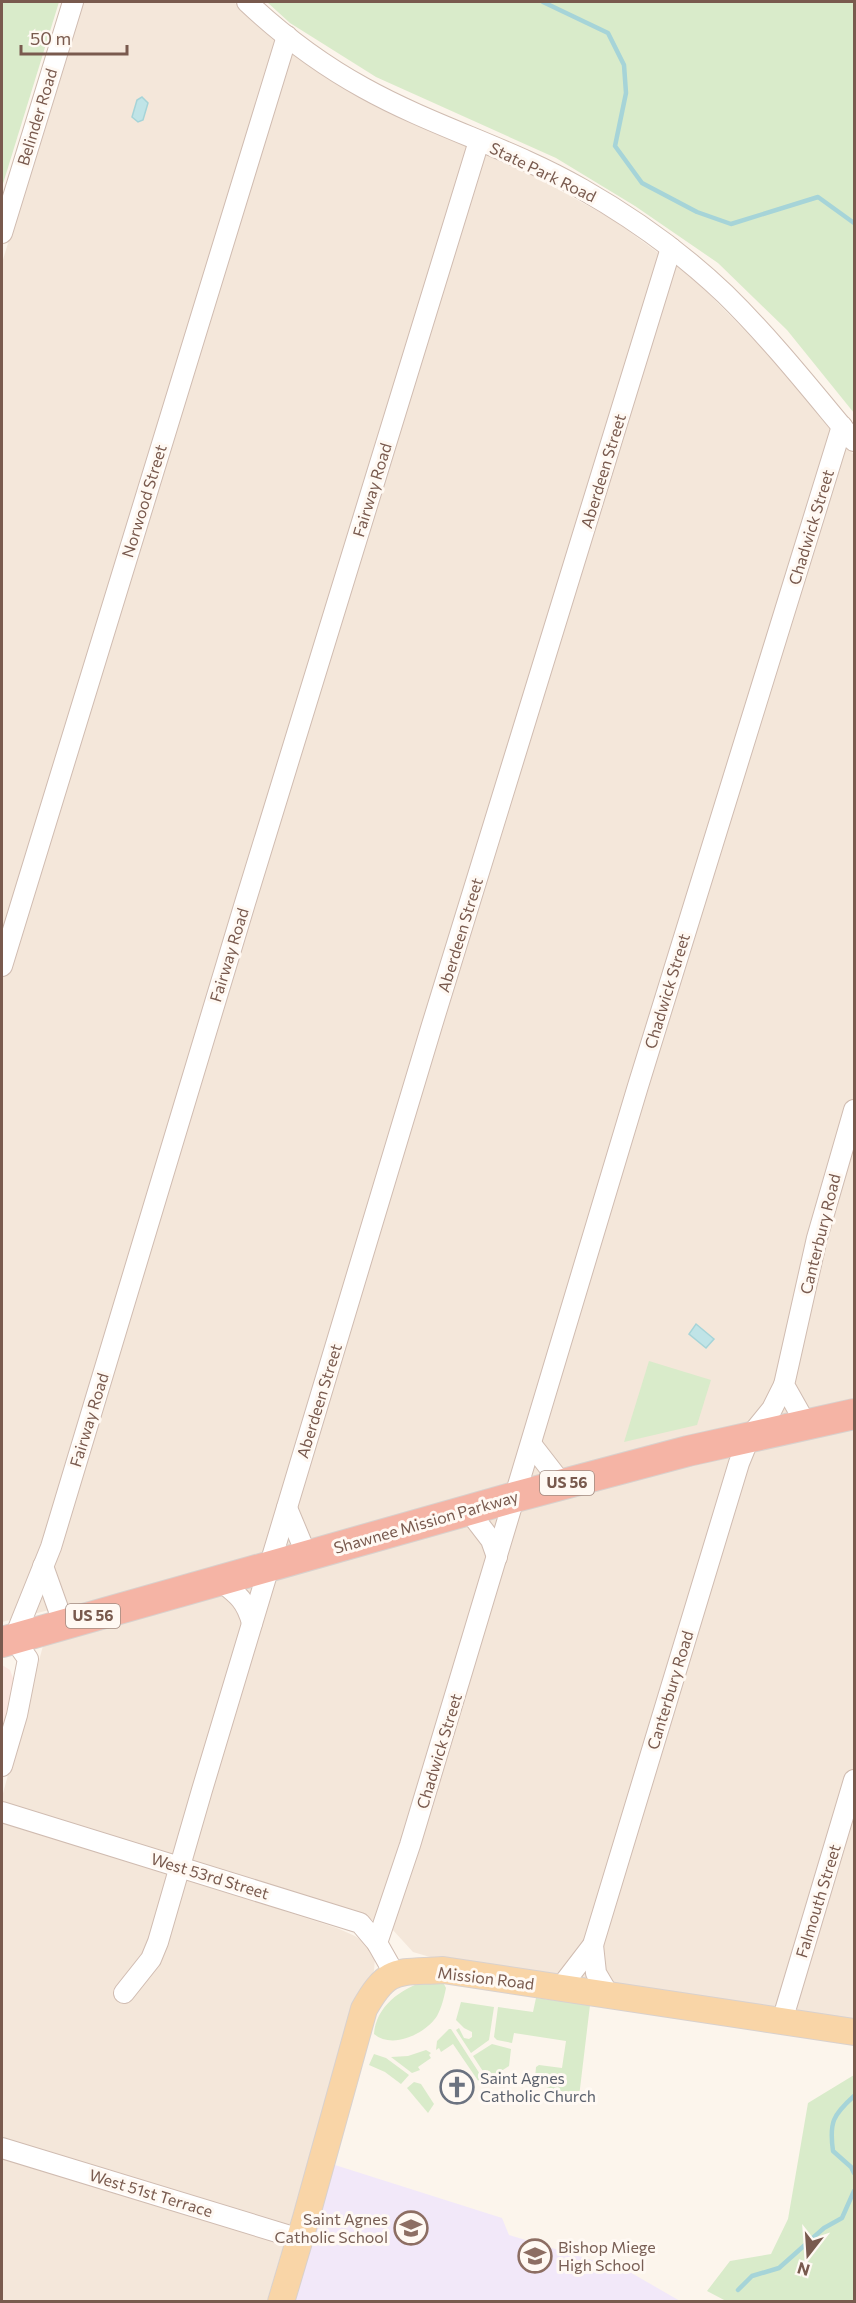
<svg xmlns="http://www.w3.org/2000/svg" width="856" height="2303" font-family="Commissioner,sans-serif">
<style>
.residential{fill:#f4e7da}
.commercial{fill:#fce7e0}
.education{fill:#f2e8f9}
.green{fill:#d9ebca}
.water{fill:#c0e4e7;stroke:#a6d4d8;stroke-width:1.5}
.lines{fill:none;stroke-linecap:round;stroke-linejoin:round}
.stream{stroke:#a6d4d8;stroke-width:4.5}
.minor-casing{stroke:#d0bcb1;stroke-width:22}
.major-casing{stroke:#d9d1cd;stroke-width:28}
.highway-casing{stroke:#d9d1cd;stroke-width:32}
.minor{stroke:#fff;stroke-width:20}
.major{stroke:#f9d5a7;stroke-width:26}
.highway{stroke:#f5b4a5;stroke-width:30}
.labels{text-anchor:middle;stroke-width:6;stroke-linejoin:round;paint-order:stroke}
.shield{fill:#fff9f3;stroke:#a18a80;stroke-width:1.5}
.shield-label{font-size:15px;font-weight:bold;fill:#795a4e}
.street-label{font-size:16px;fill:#795a4e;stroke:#fff9f3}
.worship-label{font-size:16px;fill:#5b616d;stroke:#fff9f3;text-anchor:start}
.education-label{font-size:16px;fill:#785e54;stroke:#fff9f3;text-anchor:end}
</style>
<rect width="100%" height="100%" fill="#fcf5ec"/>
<path class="residential" d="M81,2H234L257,24L612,219L694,279L769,355L854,455V2020L454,1959L430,1957L413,1952L392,1929L370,1919L289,1893L284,1911L337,1928L355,1936L367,1944L375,1958L374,1971L353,2012L267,2301H2V1797L53,1609L2,1622V263Z"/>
<path class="commercial" d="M2,1665L10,1670L14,1681L2,1742Z"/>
<path class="education" d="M335,2165L502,2218L509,2235L628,2271L680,2301L293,2302Z"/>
<g class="green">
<path d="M2,2H59L2,187Z"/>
<path d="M267,2H854V413L787,330L718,263L635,206L556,158L376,77L290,23Z"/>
<path d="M649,1361L711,1380L697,1425L624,1442Z"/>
<path d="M425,1981L443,1982L446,1988C444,1997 442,2007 437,2016C426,2033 393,2050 374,2034C376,2006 401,1989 425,1981Z"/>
<path d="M536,1998L590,2005L579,2097L543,2086L535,2078L536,2067L539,2065L562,2068L566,2041L514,2033L512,2043L497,2040L494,2037L498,2007L533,2012Z"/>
<path d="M461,2002L494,2007L489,2040L471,2053L456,2030L459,2028L464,2038L469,2039L472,2037V2032L464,2028L456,2020Z"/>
<path d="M449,2029H451L485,2082L481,2085L453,2044L441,2052L439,2048L436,2050L437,2041Z"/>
<path d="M492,2044L511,2049L509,2066L495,2075L493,2073L486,2076L473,2056Z"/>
<path d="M426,2050L431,2053L429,2055L431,2058L418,2067L420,2070L412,2073L391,2057L408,2056Z"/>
<path d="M374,2054L386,2058L409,2075L401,2084L385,2072L369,2065Z"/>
<path d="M854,2075V2301H726L707,2291L730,2261L771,2254L788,2219L808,2103Z"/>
<path d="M414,2082L421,2084L434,2104L428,2113L407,2088Z"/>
</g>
<g class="water">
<path d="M142,97L148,103L143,120L138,122L132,117L137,100Z"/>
<path d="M696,1324L714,1339L706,1348L689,1334Z"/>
</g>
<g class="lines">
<g class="stream">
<path d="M543,2L608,33L624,65L626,93L615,146L642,183L697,212L731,224L818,197L854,223"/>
<path d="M854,2096C833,2115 829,2122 833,2151L851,2167L854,2173"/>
<path d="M738,2290L752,2276L779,2268L824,2228L842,2218L854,2191"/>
</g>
<defs>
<g id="minor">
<path d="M247,2C281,34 322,65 364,88C434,127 513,149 582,189C633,218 683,254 725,294C772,340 812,391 854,441"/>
<path d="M2,233L73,2"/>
<path d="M2,966L287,36"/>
<path d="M806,1424L784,1385L817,1238L854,1110"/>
<path d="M531,1444L562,1484"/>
<path d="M287,1508L307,1556"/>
<path d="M468,1510L491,1540L497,1557"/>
<path d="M43,1566L64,1625"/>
<path d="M219,1580C237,1594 246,1600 252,1623"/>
<path d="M2,1766L17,1715L28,1659L14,1639L51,1547L245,903L479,141"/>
<path d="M2,1812L360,1923L377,1943L394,1973"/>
<path d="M377,1943L410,1845L638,1086L842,426"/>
<path d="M593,1945L596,1973L609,1995"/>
<path d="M560,1988L593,1945L739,1463L750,1436L772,1409L784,1385"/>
<path d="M124,1993L151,1959L158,1942L202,1790L432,1025L671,248"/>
<path d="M782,2021L854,1780"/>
<path d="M2,2148L300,2239"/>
</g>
<path id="major" d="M281,2302L306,2218L364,2009C388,1966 397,1973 443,1970L854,2032"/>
<path id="highway" d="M2,1642L515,1497L688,1451L854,1414"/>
</defs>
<use href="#minor" class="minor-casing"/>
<use href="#major" class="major-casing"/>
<use href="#highway" class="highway-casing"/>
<use href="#minor" class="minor"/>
<use href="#major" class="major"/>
<use href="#highway" class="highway"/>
</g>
<defs>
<symbol id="church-ring" viewBox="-11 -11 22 22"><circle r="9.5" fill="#fff9f3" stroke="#6b7280" stroke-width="1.5"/><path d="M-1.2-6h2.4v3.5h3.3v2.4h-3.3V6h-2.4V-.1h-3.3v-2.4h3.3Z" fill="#6b7280"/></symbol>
<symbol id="school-ring" viewBox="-11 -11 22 22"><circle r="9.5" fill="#fff9f3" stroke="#8d6e63" stroke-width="1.5"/><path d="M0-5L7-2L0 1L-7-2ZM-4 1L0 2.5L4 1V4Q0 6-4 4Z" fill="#8d6e63"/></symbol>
</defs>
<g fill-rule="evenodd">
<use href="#church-ring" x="438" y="2068" width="38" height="38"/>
<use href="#school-ring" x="392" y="2209" width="38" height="38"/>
<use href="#school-ring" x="516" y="2237" width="38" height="38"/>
</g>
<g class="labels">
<g class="shield">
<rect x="540" y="1471" width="54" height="24" rx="4.5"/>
<rect x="66" y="1604" width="54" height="24" rx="4.5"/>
</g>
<g class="shield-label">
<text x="567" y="1488">US 56</text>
<text x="93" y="1621">US 56</text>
</g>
<g class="street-label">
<text transform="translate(37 117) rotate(-73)" y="6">Belinder Road</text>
<text transform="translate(543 172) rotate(26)" y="6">State Park Road</text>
<text transform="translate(603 471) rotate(-73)" y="6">Aberdeen Street</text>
<text transform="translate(372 490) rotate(-73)" y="6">Fairway Road</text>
<text transform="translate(144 501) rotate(-73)" y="6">Norwood Street</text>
<text transform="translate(811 527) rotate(-73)" y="6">Chadwick Street</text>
<text transform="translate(460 935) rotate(-73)" y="6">Aberdeen Street</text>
<text transform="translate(229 955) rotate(-73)" y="6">Fairway Road</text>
<text transform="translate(667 991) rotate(-73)" y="6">Chadwick Street</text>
<text transform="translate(820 1234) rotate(-76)" y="6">Canterbury Road</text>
<text transform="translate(319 1401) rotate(-73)" y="6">Aberdeen Street</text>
<text transform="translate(89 1420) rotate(-73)" y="6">Fairway Road</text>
<text transform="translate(426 1522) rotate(-16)" y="6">Shawnee Mission Parkway</text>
<text transform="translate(670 1690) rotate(-73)" y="6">Canterbury Road</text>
<text transform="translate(439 1751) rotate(-73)" y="6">Chadwick Street</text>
<text transform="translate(210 1876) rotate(17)" y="6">West 53rd Street</text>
<text transform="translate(818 1901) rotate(-73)" y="6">Falmouth Street</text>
<text transform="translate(486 1978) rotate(7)" y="6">Mission Road</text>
<text transform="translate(151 2193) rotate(17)" y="6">West 51st Terrace</text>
</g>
<g class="worship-label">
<text x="480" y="2084">Saint Agnes<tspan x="480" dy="18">Catholic Church</tspan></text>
</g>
<g class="education-label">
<text x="388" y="2225">Saint Agnes<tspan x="388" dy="18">Catholic School</tspan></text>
<text x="558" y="2253" text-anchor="start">Bishop Miege<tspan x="558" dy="18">High School</tspan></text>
</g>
</g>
<rect width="856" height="2303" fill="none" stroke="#795a4e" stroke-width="6"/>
<g transform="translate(808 2255) rotate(197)" stroke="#fff9f3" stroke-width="4.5" paint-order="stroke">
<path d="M0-4.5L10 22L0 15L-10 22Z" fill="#795a4e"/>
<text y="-9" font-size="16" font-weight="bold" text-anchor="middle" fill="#795a4e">N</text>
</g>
<path d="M21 45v9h106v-9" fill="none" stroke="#795a4e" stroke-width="3"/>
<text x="30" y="45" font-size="18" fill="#795a4e" stroke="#fff9f3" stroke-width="4.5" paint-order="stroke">50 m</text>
</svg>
